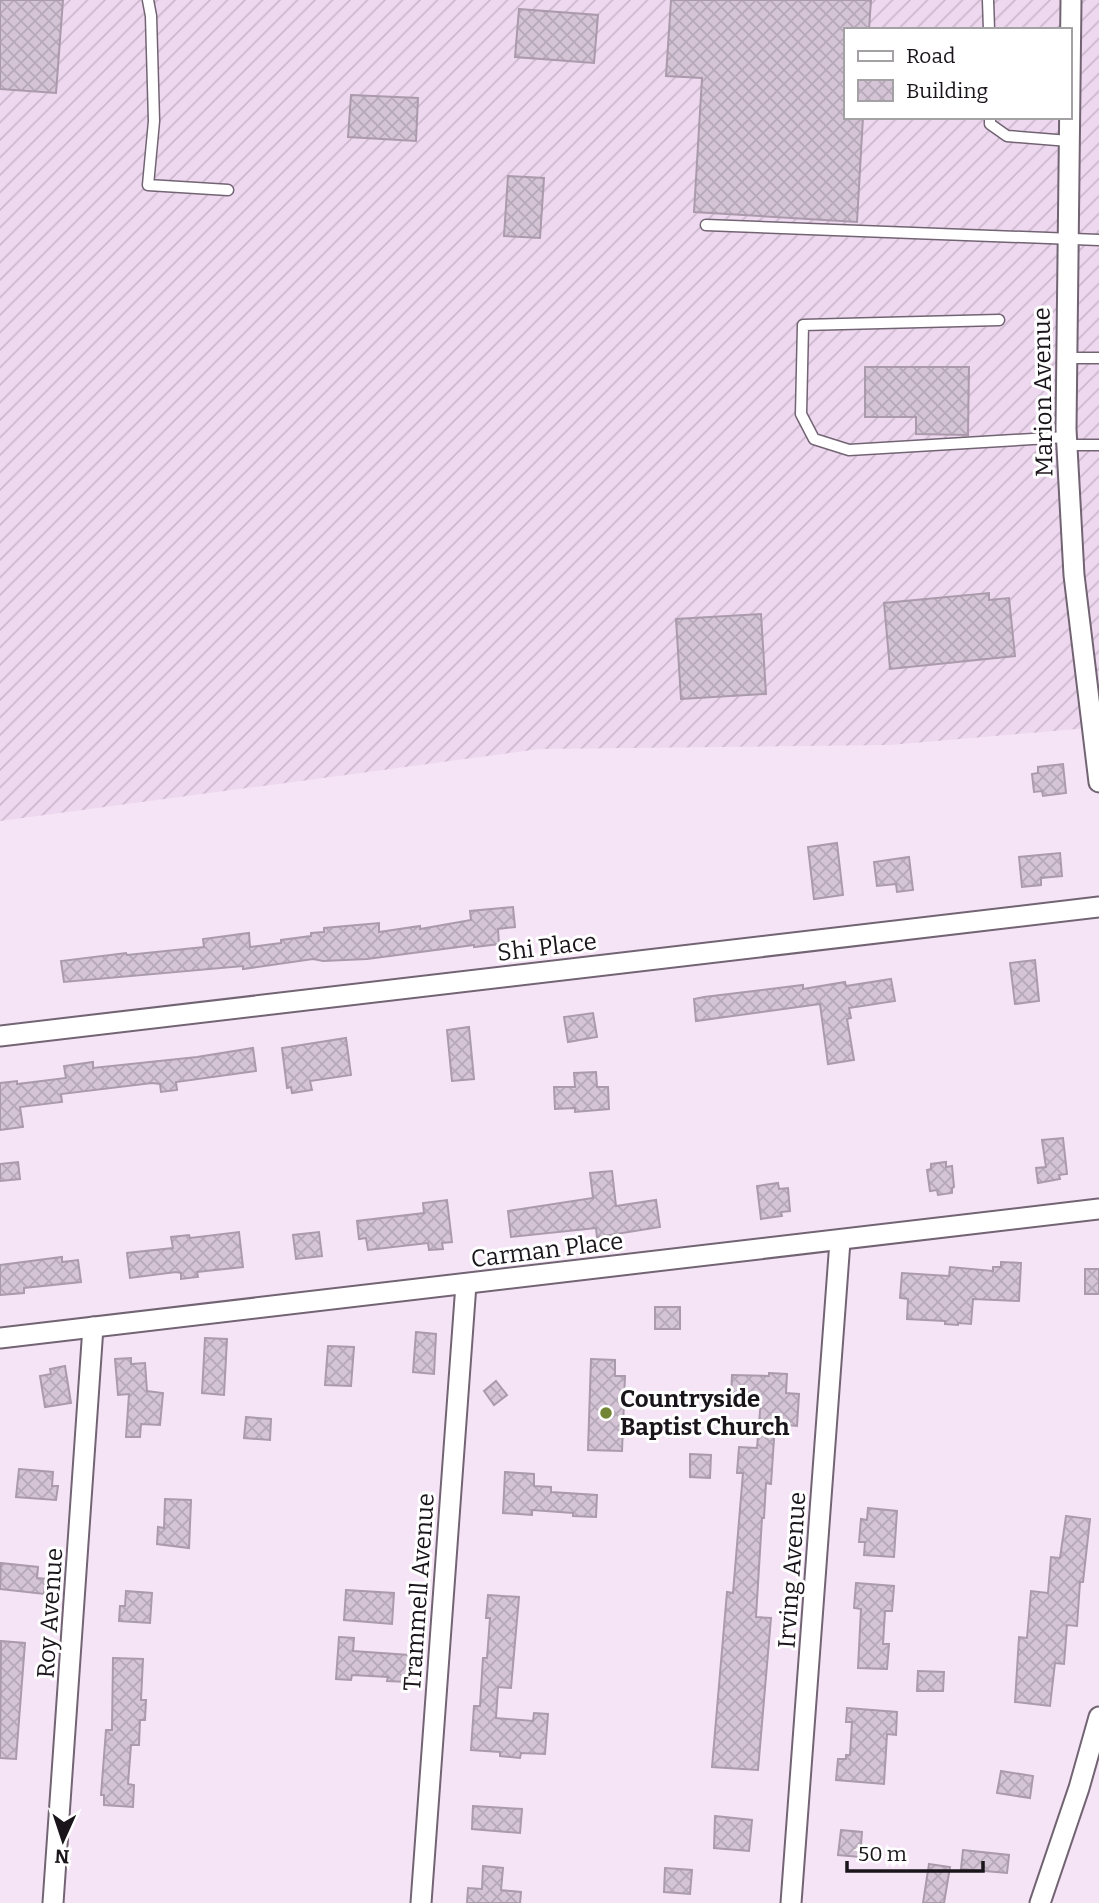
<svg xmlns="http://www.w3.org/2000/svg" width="1099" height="1903" font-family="Bitter,serif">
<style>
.industrial{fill:url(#industrial-furrows);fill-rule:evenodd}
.building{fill:url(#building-cross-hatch);stroke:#aa9aab;stroke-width:2}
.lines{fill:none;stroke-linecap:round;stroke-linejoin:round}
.service-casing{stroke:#726473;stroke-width:13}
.minor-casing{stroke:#726473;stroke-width:23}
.service{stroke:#fff;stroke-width:10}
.minor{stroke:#fff;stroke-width:19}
.poi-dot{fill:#718535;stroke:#fff;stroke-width:2.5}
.labels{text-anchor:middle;stroke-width:6;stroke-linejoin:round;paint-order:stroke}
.street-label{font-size:24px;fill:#1a141b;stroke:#fff}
.poi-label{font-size:24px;font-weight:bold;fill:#1a141b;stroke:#fff;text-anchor:start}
</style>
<defs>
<pattern id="industrial-furrows" width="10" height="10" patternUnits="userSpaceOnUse" patternTransform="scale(1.75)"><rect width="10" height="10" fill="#eed8f0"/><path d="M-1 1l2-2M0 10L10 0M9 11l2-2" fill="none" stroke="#ccb8cd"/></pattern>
<pattern id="building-cross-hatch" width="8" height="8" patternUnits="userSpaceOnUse" patternTransform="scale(1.75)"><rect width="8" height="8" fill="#d4c4d6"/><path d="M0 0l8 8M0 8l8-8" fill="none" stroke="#b5a8b7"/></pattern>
</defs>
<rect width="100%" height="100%" fill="#f5e4f6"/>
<path class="industrial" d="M0,0H1099V727L890,745L540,749L0,821ZM845,30H1069V117H845Z"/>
<g class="building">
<path d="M0,0H63L56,93L0,89Z"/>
<path d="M671,0H871L869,30H845V117H863L857,222L694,212L702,78L666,76Z"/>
<path d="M519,9L598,15L594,63L515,57Z"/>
<path d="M351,95L418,98L416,141L348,137Z"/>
<path d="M508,176L544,178L540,238L504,236Z"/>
<path d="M865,367H969L968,435L916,434V417H865Z"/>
<path d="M989,593V600L1009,598L1015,656L890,669L884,603Z"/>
<path d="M761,614L766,694L681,699L676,619Z"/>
<path d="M1063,764L1066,793L1043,796L1042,791L1034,792L1032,774L1038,773V767Z"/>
<path d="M837,843L843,895L814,899L808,847Z"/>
<path d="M1060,853L1062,876L1041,878V885L1022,887L1019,857Z"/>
<path d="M909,857L913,890L897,892L896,884L877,886L874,862Z"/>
<path d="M513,907L515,927L498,929L499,944L474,947V945L367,959L323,961L313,959L243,969V966L64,982L61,961L126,953L127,955L204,947L203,939L249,933L250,947L281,943V940L311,936V933L324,932V928L379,923V932L420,926V929L471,920L470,911Z"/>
<path d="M1035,960L1039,1001L1015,1004L1010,963Z"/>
<path d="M891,979L895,1001L849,1008L851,1018L847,1019L854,1060L828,1064L820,1004L696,1021L694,999L704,997L803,985V989L845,982L846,986Z"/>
<path d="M593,1013L597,1037L568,1042L564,1017Z"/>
<path d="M469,1027L474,1079L452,1081L447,1030Z"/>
<path d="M346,1038L351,1075L310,1081L312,1090L292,1093L291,1087L287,1088L282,1048Z"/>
<path d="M253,1048L256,1071L176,1082L177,1090L161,1092L160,1084L152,1083L61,1094L62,1102L20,1107L23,1127L0,1130V1083L17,1081V1084L66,1078L64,1066L93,1062V1068L197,1057Z"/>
<path d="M596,1072L597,1087H608L609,1109L575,1112V1108L555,1109L554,1087H575L574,1073Z"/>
<path d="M1063,1138L1067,1174L1059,1175L1060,1179L1038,1183L1036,1168L1046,1167L1042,1140Z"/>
<path d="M18,1162L20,1179L0,1181V1164Z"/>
<path d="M946,1162V1167L952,1166L954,1187L952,1188V1193L938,1195L937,1190L930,1191L927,1170L931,1169V1164Z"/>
<path d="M612,1171L616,1206L656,1200L660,1227L597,1237L596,1228L511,1237L508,1211L593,1198L590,1173Z"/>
<path d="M778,1183L779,1189L788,1188L790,1211L781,1212L782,1216L761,1219L757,1186Z"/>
<path d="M447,1200L452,1242L442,1243L443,1249L429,1250L428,1243L368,1250L366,1238L359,1239L357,1221L424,1213L423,1203Z"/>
<path d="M239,1232L243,1267L197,1272L198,1277L181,1279V1273L176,1272L130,1278L127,1253L173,1248L171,1237L189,1235L190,1238Z"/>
<path d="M319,1232L322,1256L296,1259L293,1235Z"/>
<path d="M62,1257V1262L78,1260L81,1282L24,1288V1293L0,1295V1265Z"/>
<path d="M1001,1262L1021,1263L1019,1301L973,1299L971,1324L958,1323V1325L945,1324V1321L907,1319L908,1299L900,1298L902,1273L949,1276L950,1267L993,1271V1267H1001Z"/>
<rect x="1085" y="1269" width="14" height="25"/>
<rect x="655" y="1307" width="25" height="22"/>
<path d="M416,1332L436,1334L434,1374L413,1372Z"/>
<path d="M205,1338L227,1339L224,1395L202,1393Z"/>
<path d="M328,1346L354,1347L351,1386L325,1385Z"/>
<path d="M131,1358V1364L145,1363L147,1391L163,1393L160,1425L141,1424L140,1437H126L129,1394L118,1395L115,1359Z"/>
<path d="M591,1359L615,1360V1376H625L622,1451L588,1450Z"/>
<path d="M65,1366L71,1403L45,1407L40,1376L51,1374L50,1369Z"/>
<path d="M769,1373L787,1374L786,1393L799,1394L797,1426L775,1424L771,1484L766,1483L764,1518H762L756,1617L771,1618L758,1770L712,1767L727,1592L733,1593L743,1473H737L739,1447L757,1448L761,1399L731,1398L732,1375L769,1376Z"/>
<path d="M496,1381L507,1395L494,1405L484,1391Z"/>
<path d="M246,1417L271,1419L270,1440L244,1438Z"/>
<path d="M690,1454L711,1455L710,1478L690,1477Z"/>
<path d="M19,1469L53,1472L52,1486H58L56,1500L16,1497Z"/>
<path d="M505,1472L534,1474V1486L551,1487V1492L597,1495L596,1517L573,1516V1513L532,1510V1515L503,1513Z"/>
<path d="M165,1499L191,1500L189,1548L157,1544L158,1527L164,1528Z"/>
<path d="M868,1508L897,1511L894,1557L864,1555L865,1542H859L861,1519L867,1520Z"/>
<path d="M1066,1516L1090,1519L1083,1582H1080L1077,1626L1067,1625L1064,1664L1055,1663L1050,1706L1015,1702L1019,1637L1027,1638L1031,1591L1048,1593L1051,1557L1060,1558Z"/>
<path d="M1,1563L38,1567L37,1578L46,1579L44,1594L0,1589Z"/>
<path d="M856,1583L894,1586L892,1611H885L883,1644H889L887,1669L858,1668L861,1609L854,1608Z"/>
<path d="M346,1590L394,1593L392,1624L344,1620Z"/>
<path d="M126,1591L152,1593L150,1623L119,1621L120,1606H125Z"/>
<path d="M488,1595L519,1597L511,1688L498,1687L496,1718L533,1721L534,1713L548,1714L545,1754L521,1753L520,1758L500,1756V1752L471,1750L474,1706H480L483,1658H487L490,1618H486Z"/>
<path d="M339,1637L354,1638L353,1651L409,1655L408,1682L387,1681L388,1677L352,1675L351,1680L336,1679Z"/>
<path d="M1,1641L25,1643L16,1759L0,1758Z"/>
<path d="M113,1658L143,1659L141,1700H146L145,1720H140L139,1745H131L128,1784L134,1785L133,1807L104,1805V1795H101L106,1730H112Z"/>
<path d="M918,1671L944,1672L943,1691H917Z"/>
<path d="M847,1708L897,1712L896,1735L887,1734L884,1784L836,1780L838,1759H846V1755H850L852,1722H846Z"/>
<path d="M1001,1771L1033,1776L1030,1798L997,1793Z"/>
<path d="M473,1806L522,1809L520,1833L472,1829Z"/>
<path d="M715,1816L752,1820L749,1851L714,1848Z"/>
<path d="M841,1830L862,1832L860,1857L838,1855Z"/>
<path d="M963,1850L1009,1855L1007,1873L961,1869Z"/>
<path d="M929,1864L950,1867L944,1903H923Z"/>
<path d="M483,1866L503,1868L501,1890L521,1892L520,1903H467L468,1888L482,1889Z"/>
<path d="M665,1868L692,1870L690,1894L664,1892Z"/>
</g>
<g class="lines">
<defs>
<g id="service">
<path d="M148,0L151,16L154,121L148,185L228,190"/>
<path d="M988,0L989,30"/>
<path d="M990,117V124L1007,136L1069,141"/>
<path d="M706,225L1099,240"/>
<path d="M999,320L803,325L801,414L814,439L849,450L1066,437"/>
<path d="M1066,358H1099"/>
<path d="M1067,445H1099"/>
</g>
<g id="minor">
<path d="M1071,0L1066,429L1074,575L1099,782"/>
<path d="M0,1036L1099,907"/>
<path d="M0,1338L1099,1209"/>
<path d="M53,1903L93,1327"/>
<path d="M421,1903L466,1284"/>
<path d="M791,1903L840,1241"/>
<path d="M1040,1903L1079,1788L1099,1717"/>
</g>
</defs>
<use href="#service" class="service-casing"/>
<use href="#minor" class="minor-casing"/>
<use href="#service" class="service"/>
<use href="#minor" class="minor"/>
</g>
<circle class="poi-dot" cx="606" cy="1413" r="7"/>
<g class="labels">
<g class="street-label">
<text transform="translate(1043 392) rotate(-91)" y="8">Marion Avenue</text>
<text transform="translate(547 947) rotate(-7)" y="8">Shi Place</text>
<text transform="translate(547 1250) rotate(-7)" y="8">Carman Place</text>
<text transform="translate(792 1570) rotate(-86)" y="8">Irving Avenue</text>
<text transform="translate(419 1592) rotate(-86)" y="8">Trammell Avenue</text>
<text transform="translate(50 1613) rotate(-86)" y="8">Roy Avenue</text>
</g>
<g class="poi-label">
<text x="620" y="1407">Countryside<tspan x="620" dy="28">Baptist Church</tspan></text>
</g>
</g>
<rect x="844" y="28" width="228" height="91" fill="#ffffff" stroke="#a3a1a4" stroke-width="2"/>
<rect x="858" y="51" width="35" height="10" fill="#ffffff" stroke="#a3a1a4" stroke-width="2"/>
<text x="906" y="63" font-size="21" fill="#1a141b">Road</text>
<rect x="858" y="80" width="35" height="21" fill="url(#building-cross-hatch)" stroke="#a3a1a4" stroke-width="2"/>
<text x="906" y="98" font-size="21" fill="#1a141b">Building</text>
<g transform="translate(63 1840) rotate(183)" stroke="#ffffff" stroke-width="5" paint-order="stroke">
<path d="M0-5L12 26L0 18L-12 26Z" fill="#1a141b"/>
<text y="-10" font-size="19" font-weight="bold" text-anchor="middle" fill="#1a141b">N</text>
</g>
<path d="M847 1861v10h136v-10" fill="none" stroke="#1a141b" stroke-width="3.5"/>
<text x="858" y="1861" font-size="21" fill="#1a141b" stroke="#ffffff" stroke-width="5" paint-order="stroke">50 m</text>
</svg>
